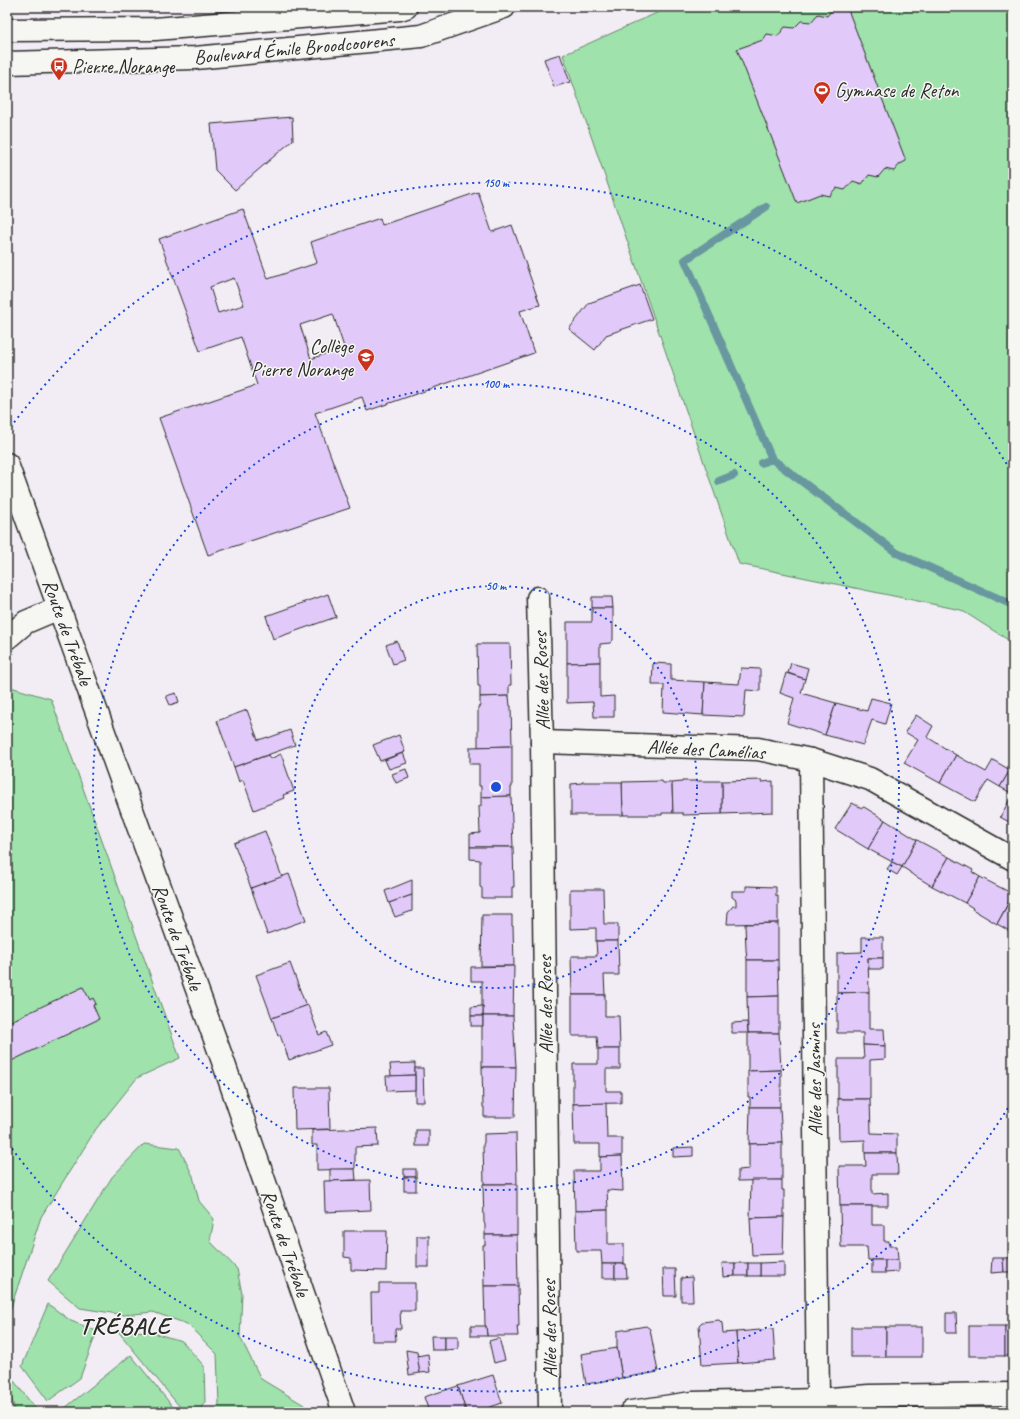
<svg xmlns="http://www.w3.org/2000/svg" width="1020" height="1419" font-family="Caveat,sans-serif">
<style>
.green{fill:#9fe2ac;stroke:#65866c}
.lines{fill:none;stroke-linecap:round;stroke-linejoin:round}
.stream{stroke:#67979f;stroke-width:8}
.building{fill:#e1cafa;stroke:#2b2b2b;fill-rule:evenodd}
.street-casing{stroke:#2b2b2b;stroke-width:25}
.secondary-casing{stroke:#2b2b2b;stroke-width:25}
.street{stroke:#f6f6f2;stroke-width:22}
.secondary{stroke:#f6f6f2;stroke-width:22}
.ring{fill:none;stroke:#1d4ed8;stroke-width:2;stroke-dasharray:2 4}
.labels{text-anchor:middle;stroke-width:3;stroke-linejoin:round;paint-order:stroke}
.street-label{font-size:20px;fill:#2b2b2b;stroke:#f6f6f2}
.poi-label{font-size:20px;fill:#2b2b2b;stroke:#f6f6f2;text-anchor:start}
.district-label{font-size:24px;font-weight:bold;letter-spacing:1px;fill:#2b2b2b;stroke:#f6f6f2}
.centre{fill:#1d4ed8;stroke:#f6f6f2;stroke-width:2}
.ring-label{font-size:12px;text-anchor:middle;font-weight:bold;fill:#1d4ed8;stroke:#f6f6f2;stroke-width:3;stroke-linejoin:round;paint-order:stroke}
</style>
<rect width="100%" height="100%" fill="#f2edf4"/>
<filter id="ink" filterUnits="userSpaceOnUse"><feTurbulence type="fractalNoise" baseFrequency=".025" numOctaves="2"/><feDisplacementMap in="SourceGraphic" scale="8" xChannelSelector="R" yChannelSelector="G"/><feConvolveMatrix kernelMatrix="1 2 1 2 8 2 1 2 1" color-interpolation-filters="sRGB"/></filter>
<g filter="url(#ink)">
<g class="green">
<path d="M670,7H1013V643L961,610L739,564L563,55Z"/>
<path d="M7,686L51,699L180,1058L137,1078L96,1129L41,1217L7,1319Z"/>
<path d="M144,1144L179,1148L193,1176L199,1201L214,1219L210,1241L237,1269L242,1294L240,1337L261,1379L304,1405L307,1412H214L219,1404L217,1354L187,1324L153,1312L124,1315L80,1308L48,1281L112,1177Z"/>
<path d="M48,1304L71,1321L97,1331L80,1378L48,1401L22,1366Z"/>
<path d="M117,1330L150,1332L182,1341L204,1366L205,1402L198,1412H184Z"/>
<path d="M131,1355L177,1412H60Z"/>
<path d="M14,1381L38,1412H13L14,1406L9,1392Z"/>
</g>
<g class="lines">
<g class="stream">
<path d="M766,207L685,260L772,459L897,553L1013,605"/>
<path d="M761,463L772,459"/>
<path d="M719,481L734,475"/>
</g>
</g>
<g class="building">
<path d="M847,7L906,161L900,164L894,171L885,169L878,177L869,175L862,184L853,181L845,190L836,188L829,196L820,194L797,203L737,49L763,40L767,34L778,36L785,27L794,28L801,21L811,22L818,14L827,16L834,8L843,9Z"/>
<path d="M560,54L570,82L554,87L544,59Z"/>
<path d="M292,117L293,140L235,190L215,170L211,124Z"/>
<path d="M478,192L492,232L512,225L540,305L520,311L534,353L367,411L362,397L315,413L350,508L208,555L159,418L257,385L241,337L200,351L159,239L243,209L268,279L317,263L311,242L380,218L382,225ZM234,278L244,305L218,313L210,287ZM333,314L344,347L311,359L300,325Z"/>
<path d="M640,285L652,319L606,335L595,350L569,329L589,303Z"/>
<path d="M328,594L336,617L273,639L266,616Z"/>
<path d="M592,597H612L613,608H592Z"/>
<path d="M592,608H613V640L610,643L600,644V662L567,663V622H592Z"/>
<path d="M397,641L404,660L393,664L386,645Z"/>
<path d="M477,644H510L511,685H509V696L480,697V686H478Z"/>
<path d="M600,662V697L614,696V717H594L593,702L567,703V663Z"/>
<path d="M653,663L671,664V680L705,682L703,715L663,712L664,685H652Z"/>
<path d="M791,663L808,668L805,679L788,673Z"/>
<path d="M741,668L760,669V691L746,690L744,717L703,715L705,682L739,684Z"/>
<path d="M786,673L805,679L801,693L836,703L825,735L787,723L794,698L780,693Z"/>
<path d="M176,693L179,702L170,705L166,696Z"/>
<path d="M509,696L510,706H511L512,746L478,747V707L480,706V697Z"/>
<path d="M871,698L891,703L885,724L872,720L863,745L825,735L836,703L867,711Z"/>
<path d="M247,710L258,740L268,737V738L290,730L295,745L234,767L217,721Z"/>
<path d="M916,715L933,726L927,737L956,755L940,783L904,763L918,740L905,732Z"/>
<path d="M399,735L405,752L380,761L373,745Z"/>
<path d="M512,746V787H511V796L481,797V786H479V764H470V747Z"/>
<path d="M403,753L407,763L389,769L385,760Z"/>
<path d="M281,754L294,791L283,795L284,798L254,810L243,780L239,782L234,767L268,755L270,759Z"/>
<path d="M956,755L986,772L993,760L1010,770L1000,787L988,780L975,802L940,783Z"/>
<path d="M406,769L409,778L396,783L392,774Z"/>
<path d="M1010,770L1013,771V824L1000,817L1013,794L1000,787Z"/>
<path d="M762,780V782L773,781V812L722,814V781Z"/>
<path d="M662,781L663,783H672L673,813H662V815H623L622,782Z"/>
<path d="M682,781H722V814L683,815V813H673L672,783L682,782Z"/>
<path d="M582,782H622L623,815H571V784L582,783Z"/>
<path d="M511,796L513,847H470V834L480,833L479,806H481V797Z"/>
<path d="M852,803L862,808L864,807L885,820L868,849L835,829Z"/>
<path d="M885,820L917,840L902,867L868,849Z"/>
<path d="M265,831L282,877L251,888L234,843Z"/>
<path d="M917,840L949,857L932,886L910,873V872L902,867Z"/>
<path d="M470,847H513L514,887H512V898H482V888L480,887V860L470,859Z"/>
<path d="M949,857L973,870L972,872L980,877L965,903L932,886Z"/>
<path d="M892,862L902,867L897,875L887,869Z"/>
<path d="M289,874L306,920L267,934L251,888Z"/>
<path d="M980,877L1013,894L997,924L972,909L973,908L965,903Z"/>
<path d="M412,880V895L389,903L385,891Z"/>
<path d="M746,886L776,887V896H778V923L727,924L728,912L733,906H736V900L732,897V891H746Z"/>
<path d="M570,889H603L604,924H618V941H596V928L570,929Z"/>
<path d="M412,895V911L395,917L389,903Z"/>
<path d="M1013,895V933L997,924Z"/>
<path d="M482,915H512V926H513L514,966H481Z"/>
<path d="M778,923V960H747L746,949L745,924Z"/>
<path d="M862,937H883V958H868L869,992L837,993V953L862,952Z"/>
<path d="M596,941H618L619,975H604L605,995H572L571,956H597Z"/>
<path d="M868,958H883V969H869Z"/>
<path d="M747,960H778L779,996L747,997Z"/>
<path d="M290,963L306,1006L272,1018L256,975Z"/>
<path d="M514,966L513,1016H483V1006H482V981H471V967Z"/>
<path d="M83,987L90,1000L93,998L96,1004L93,1005L99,1019L7,1063V1023Z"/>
<path d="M869,992V1029H884L885,1046L863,1045V1033H837V993Z"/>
<path d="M572,995H605V1016H619L620,1049H598L597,1036H572Z"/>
<path d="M779,996V1033H748L747,997Z"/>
<path d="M308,1005L319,1035L326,1032L331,1045L289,1060L280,1035L278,1036L272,1018Z"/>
<path d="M482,1006H483V1016H471V1007Z"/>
<rect x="471" y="1016" width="12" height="10"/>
<path d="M483,1016H513L516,1067H482V1026H483Z"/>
<path d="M747,1022L748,1033H732V1023Z"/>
<path d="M748,1033H779L781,1070L748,1071Z"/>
<path d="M863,1045L885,1046V1059L870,1060V1099H838V1059H864Z"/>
<path d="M598,1049H620V1069H606V1091H621V1103L573,1104V1064H598Z"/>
<path d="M415,1063V1075L391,1076L390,1064Z"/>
<path d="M482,1067H516L515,1117H484V1107H483Z"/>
<path d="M415,1068H423L424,1102H415Z"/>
<path d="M781,1070V1096H780V1107H750V1097H748V1071Z"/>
<path d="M415,1075V1090L387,1091L386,1076Z"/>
<path d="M294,1088H329L330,1129L295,1130Z"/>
<path d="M838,1099H870L871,1133L897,1134V1153H865V1140L839,1141Z"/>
<path d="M606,1103L607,1138H622V1156L600,1157V1144H574L573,1104Z"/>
<path d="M750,1107H780L782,1143L749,1144Z"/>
<path d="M377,1128L378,1146L355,1147V1169L317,1170V1145H312V1130Z"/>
<rect x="416" y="1130" width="13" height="16"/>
<path d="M516,1133L517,1184H484L483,1144L484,1143V1134Z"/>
<path d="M782,1143V1180L738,1181V1170L749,1169V1144Z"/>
<path d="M693,1147V1156L673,1157V1148Z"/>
<path d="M865,1153H897L898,1174H872V1194L888,1193V1206H840L839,1166H866Z"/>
<path d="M622,1156L623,1191L607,1190L608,1210L575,1211L574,1171H600V1157Z"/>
<path d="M330,1169H355L356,1180L330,1181Z"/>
<rect x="404" y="1169" width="12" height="8"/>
<rect x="404" y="1177" width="12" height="14"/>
<path d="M370,1180L371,1210L325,1212L324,1181Z"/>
<path d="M751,1180H782V1190H784V1217L750,1218Z"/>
<path d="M483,1184H517V1235H485V1224L484,1223Z"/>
<path d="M840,1206H872V1225H884V1241H889V1246H897L898,1260H868L867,1247H841Z"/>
<path d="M608,1210V1244H624V1264H602L601,1251H576L575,1211Z"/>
<path d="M784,1217L783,1254L752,1255L750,1218Z"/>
<path d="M344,1231H387L386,1271L351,1270V1258L344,1257Z"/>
<path d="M485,1235H517L518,1286H484L483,1245H485Z"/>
<rect x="417" y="1236" width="12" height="31"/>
<path d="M992,1258H1003L1004,1272L991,1273Z"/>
<path d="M1003,1258H1013V1272H1004Z"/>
<rect x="872" y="1260" width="13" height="13"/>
<path d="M885,1260H898V1272L885,1273Z"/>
<path d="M784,1262V1276H760V1263Z"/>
<path d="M722,1263H735V1276L723,1277Z"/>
<rect x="735" y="1263" width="13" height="13"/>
<rect x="748" y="1263" width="12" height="13"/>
<rect x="602" y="1264" width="13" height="14"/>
<path d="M615,1264H626L627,1278H615Z"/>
<path d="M663,1269H675L676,1296H664Z"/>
<path d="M692,1277L693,1301H681V1278Z"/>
<path d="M379,1283H415V1311H400L401,1329H395L396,1341H372L371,1293H379Z"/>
<path d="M484,1286H518L519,1326H517L518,1336H487L486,1326L485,1325Z"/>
<path d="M946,1313H956L957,1333H946Z"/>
<path d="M719,1320L722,1323L723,1333L736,1332L738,1363L702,1365L699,1325L702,1322Z"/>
<path d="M471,1326H486L487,1336H471Z"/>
<path d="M646,1326L650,1329L658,1372L622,1378L617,1348V1331Z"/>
<rect x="969" y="1326" width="36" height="30"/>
<rect x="1005" y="1326" width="8" height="30"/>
<rect x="851" y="1327" width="35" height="30"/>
<rect x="886" y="1327" width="36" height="30"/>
<path d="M773,1329L775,1360L738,1363L736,1332Z"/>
<path d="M431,1336H445V1350H432Z"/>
<path d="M445,1336H458V1349L445,1350Z"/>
<path d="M499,1338L505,1360L494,1363L489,1341Z"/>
<path d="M617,1348L622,1378L586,1384L581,1354Z"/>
<path d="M406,1350L417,1352L420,1373L409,1375Z"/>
<path d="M428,1354L430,1372L420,1373L417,1356Z"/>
<path d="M493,1375L502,1403L476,1412H466L458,1386Z"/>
<path d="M458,1386L466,1412H429L424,1397Z"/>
</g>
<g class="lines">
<defs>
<g id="street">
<path d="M538,598L542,742L550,1412"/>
<path d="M7,638L26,622L59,608"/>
<path d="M542,742L758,749L811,760L870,779L1013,859"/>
<path d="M811,760L818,1400"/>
</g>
<g id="secondary">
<path d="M7,30L155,29L400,9L406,7"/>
<path d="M7,63L195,58L421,36L504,7"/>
<path d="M7,464L224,1064L344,1412"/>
<path d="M631,1412L692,1403L818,1400L869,1396L1013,1394"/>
</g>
</defs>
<use href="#street" class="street-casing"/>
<use href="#secondary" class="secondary-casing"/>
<use href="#street" class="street"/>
<use href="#secondary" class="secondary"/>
</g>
</g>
<g class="ring">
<circle cx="496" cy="787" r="201"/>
<circle cx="496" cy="787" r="403"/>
<path d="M1011 1103A604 604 0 0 1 7 1142M7 432A604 604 0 0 1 1011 471"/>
</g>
<defs>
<symbol id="bus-pin" viewBox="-11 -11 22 30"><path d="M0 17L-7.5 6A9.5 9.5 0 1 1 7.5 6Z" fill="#c8321e" stroke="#f6f6f2"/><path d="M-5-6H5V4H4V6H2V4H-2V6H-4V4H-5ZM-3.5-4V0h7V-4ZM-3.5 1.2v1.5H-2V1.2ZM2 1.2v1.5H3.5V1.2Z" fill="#fff"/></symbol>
<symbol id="stadium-pin" viewBox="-11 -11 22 30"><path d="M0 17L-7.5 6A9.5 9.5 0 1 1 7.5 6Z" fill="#c8321e" stroke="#f6f6f2"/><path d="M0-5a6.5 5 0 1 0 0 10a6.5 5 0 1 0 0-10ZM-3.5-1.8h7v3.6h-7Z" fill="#fff"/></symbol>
<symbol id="school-pin" viewBox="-11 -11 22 30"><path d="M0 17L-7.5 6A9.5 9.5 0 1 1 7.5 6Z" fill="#c8321e" stroke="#f6f6f2"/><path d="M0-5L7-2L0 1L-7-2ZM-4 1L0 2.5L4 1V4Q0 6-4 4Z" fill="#fff"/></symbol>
</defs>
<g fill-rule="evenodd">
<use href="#bus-pin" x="49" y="56" width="20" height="27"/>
<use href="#stadium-pin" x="812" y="80" width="20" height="27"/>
<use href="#school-pin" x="356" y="347" width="20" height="27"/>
</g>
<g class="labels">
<g class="street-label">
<text transform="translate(294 48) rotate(-5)" y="7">Boulevard Émile Broodcoorens</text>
<text transform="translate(68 632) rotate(70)" y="7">Route de Trébale</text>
<text transform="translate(541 681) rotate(-92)" y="7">Allée des Roses</text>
<text transform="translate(706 749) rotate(3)" y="7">Allée des Camélias</text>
<text transform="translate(178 937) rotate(70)" y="7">Route de Trébale</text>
<text transform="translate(545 1005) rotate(-91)" y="7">Allée des Roses</text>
<text transform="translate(814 1080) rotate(-91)" y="7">Allée des Jasmins</text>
<text transform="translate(286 1243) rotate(71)" y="7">Route de Trébale</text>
<text transform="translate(549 1329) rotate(-91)" y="7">Allée des Roses</text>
</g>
<g class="poi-label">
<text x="72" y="73">Pierre Norange</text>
<text x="835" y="97">Gymnase de Reton</text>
<text x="353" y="353" text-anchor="end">Collège<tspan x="353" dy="23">Pierre Norange</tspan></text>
</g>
<g class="district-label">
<text x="125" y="1334">TRÉBALE</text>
</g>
</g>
<circle cx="496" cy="787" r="6" class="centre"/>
<g class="ring-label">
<text x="496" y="187">150 m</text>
<text x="496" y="388">100 m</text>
<text x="496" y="590">50 m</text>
</g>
<rect width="1020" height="1419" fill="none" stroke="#f6f6f2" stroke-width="24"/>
<rect x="12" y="12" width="996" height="1395" fill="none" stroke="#2b2b2b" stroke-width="1.5" filter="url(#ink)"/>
</svg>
